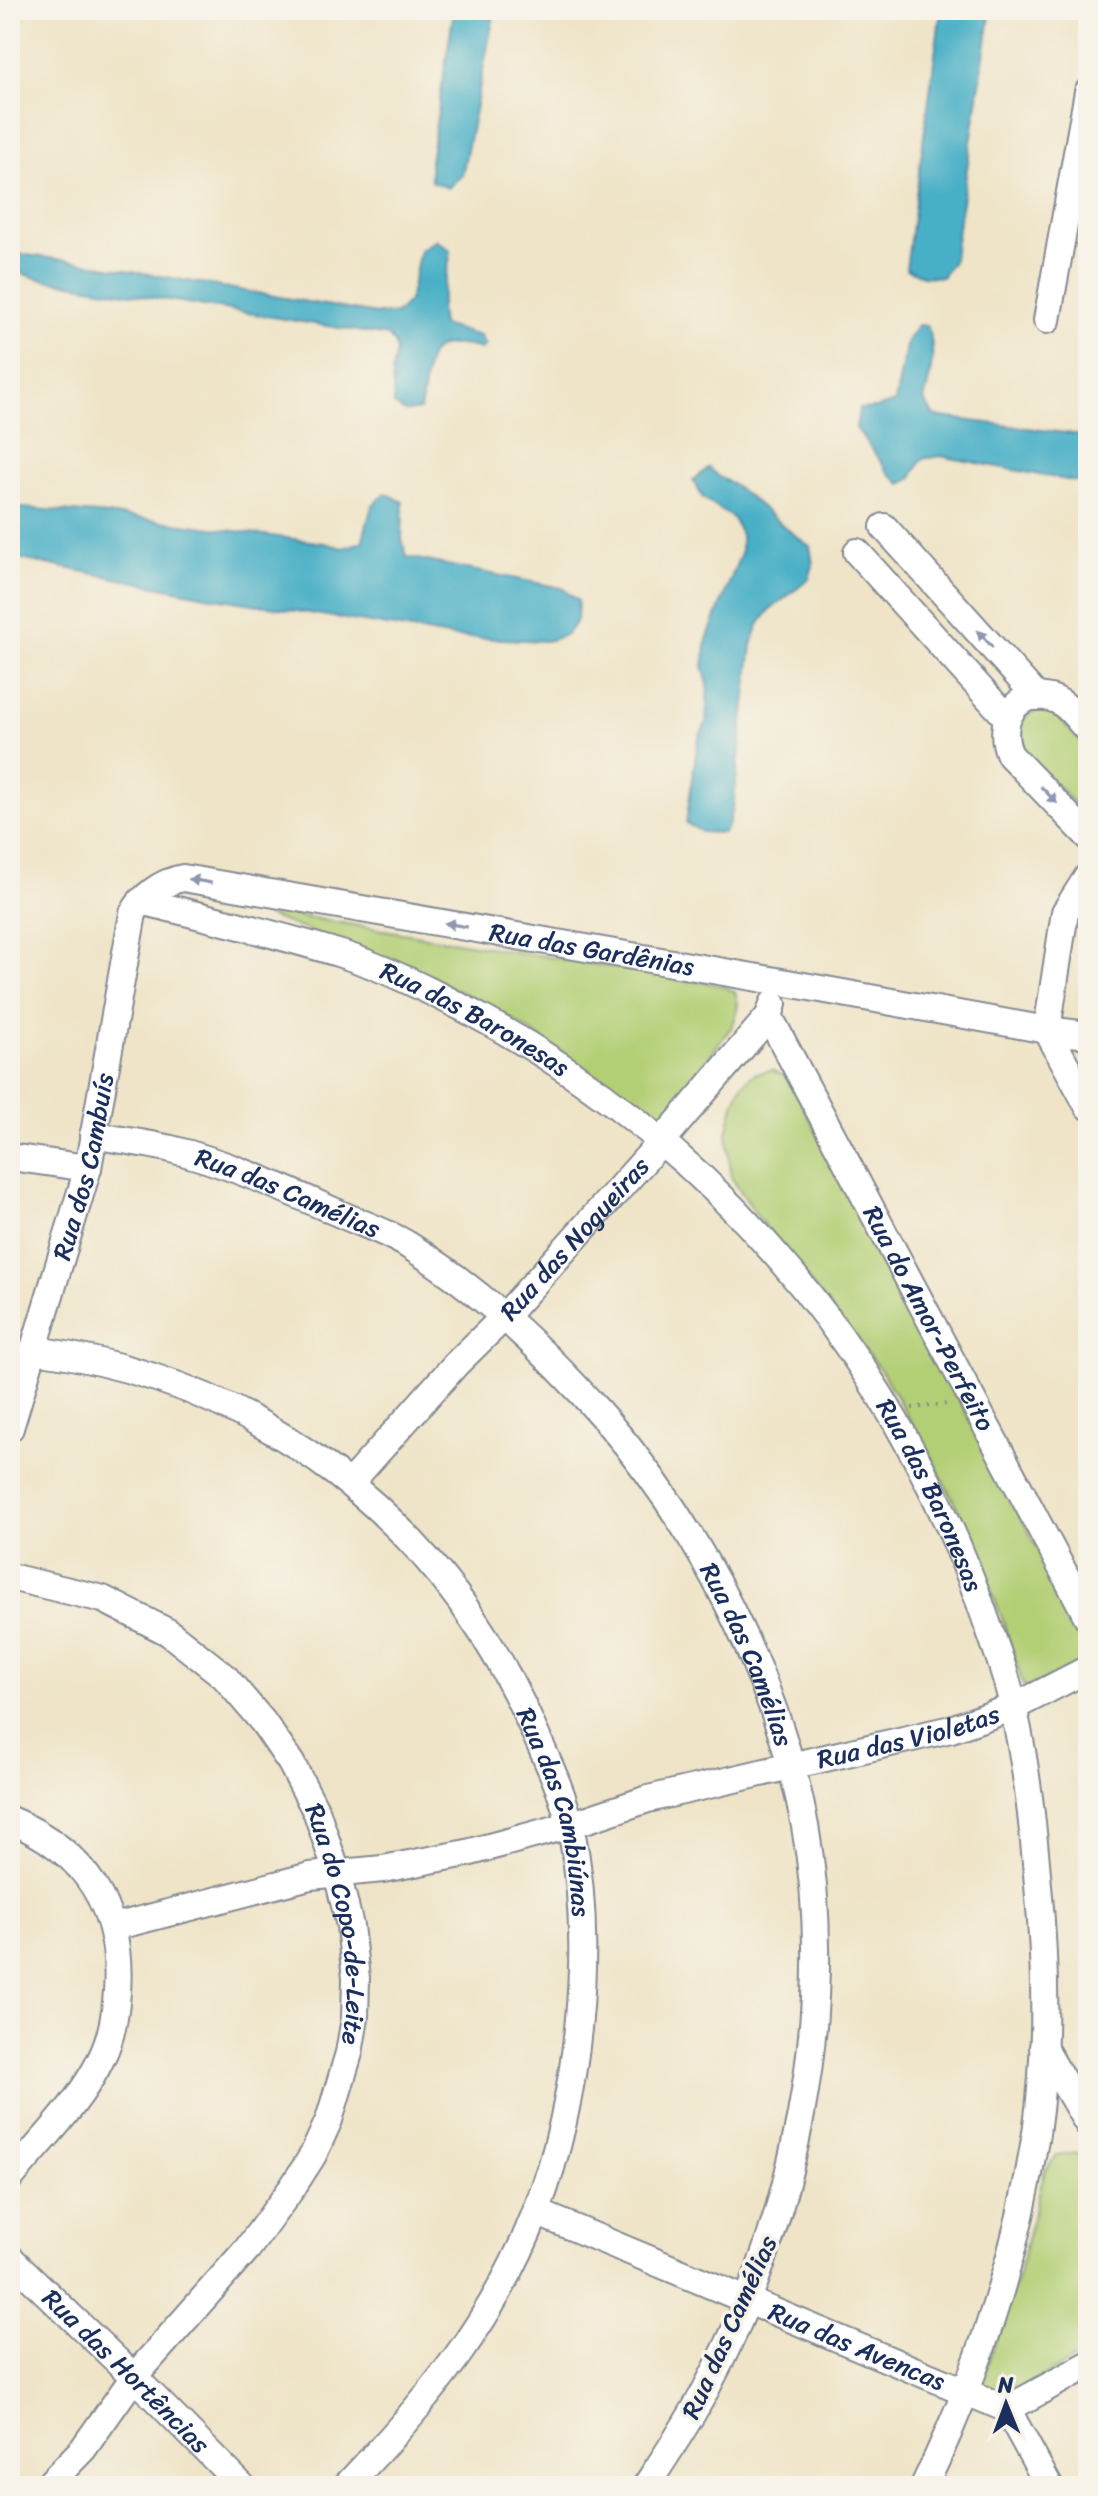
<svg xmlns="http://www.w3.org/2000/svg" width="1098" height="2496" font-family="Sriracha,sans-serif">
<style>
.green{fill:#b2cf75;stroke:#667f6a;stroke-width:2}
.water{fill:#47afc6;stroke:#316f92;stroke-width:2}
.lines{fill:none;stroke-linecap:round;stroke-linejoin:round}
.minor-casing{stroke:#858a92;stroke-width:30}
.path{stroke:#858a92;stroke-width:4;stroke-dasharray:2 6;stroke-linecap:butt}
.minor{stroke:#fff;stroke-width:26}
.oneway{fill:#8d97ae}
.labels{text-anchor:middle;stroke-width:7;stroke-linejoin:round;paint-order:stroke}
.street-label{font-size:26px;fill:#1b2f5e;stroke:#f7f3e8}
</style>
<rect width="100%" height="100%" fill="#f7f3e8"/>
<filter id="ink" filterUnits="userSpaceOnUse"><feTurbulence type="fractalNoise" baseFrequency=".0125" numOctaves="2"/><feDisplacementMap in="SourceGraphic" scale="16" xChannelSelector="R" yChannelSelector="G"/><feConvolveMatrix kernelMatrix="1 2 1 2 8 2 1 2 1" color-interpolation-filters="sRGB"/></filter>
<filter id="wash" filterUnits="userSpaceOnUse"><feTurbulence type="fractalNoise" baseFrequency=".006" numOctaves="4" result="noise"/><feDisplacementMap in="SourceGraphic" scale="32" xChannelSelector="R" yChannelSelector="G"/><feGaussianBlur stdDeviation="1.8" result="paint"/><feColorMatrix in="noise" values="0 0 0 0 0 0 0 0 0 0 0 0 0 0 0 0 0 1.4 0 .05"/><feComposite in="paint" operator="in"/></filter>
<g filter="url(#wash)">
<rect width="100%" height="100%" fill="#efe4c7"/>
<g class="green">
<path d="M1039,710L1055,714L1088,749V818L1021,748C1013,730 1021,715 1039,710Z"/>
<path d="M244,907L724,986L735,992C740,1005 737,1012 733,1025L669,1109L648,1117C603,1083 557,1047 509,1018C427,969 333,941 244,907Z"/>
<path d="M772,1070L786,1077L791,1084L1088,1643V1659L1028,1688L1023,1685L1003,1621L967,1527L929,1453L882,1372L758,1217L731,1177L727,1133L735,1101L742,1085L754,1074Z"/>
<path d="M1076,2153L1088,2158V2352L1006,2397L980,2386L1019,2272L1045,2170L1057,2156Z"/>
</g>
<g class="water">
<path d="M454,10H495L462,175L448,188L431,181L430,161Z"/>
<path d="M941,10H991L953,261L942,277L923,276L906,269Z"/>
<path d="M436,240L451,251L440,309L442,325L480,336L485,345L481,349C418,333 430,363 420,410L405,412L394,405L392,370L396,352L394,343L388,336L40,279L10,270V253L81,262L376,314H396L409,301L420,250Z"/>
<path d="M918,325H926C938,346 930,378 924,400L934,416L1088,436V484L940,456L922,459L911,479L901,484L889,473L856,428L859,409L877,408L895,402L907,341Z"/>
<path d="M709,468C716,477 726,480 735,486C761,505 783,528 810,546L813,565L809,579L769,611L758,626L752,645L733,808L728,826L723,833L702,832L686,823L698,740L706,723L708,685L703,666L707,639L741,553V535L733,518L703,498L693,480Z"/>
<path d="M386,493L403,502L402,539L407,557L562,588L578,601L577,620L566,635L547,641L455,637L216,598L10,557V507L123,516L324,543L343,548L362,542L372,506Z"/>
</g>
</g>
<g filter="url(#ink)">
<g class="lines">
<defs>
<g id="minor">
<path d="M1047,320L1088,92"/>
<path d="M884,527L1037,697"/>
<path d="M857,552L1007,718"/>
<path d="M1088,730C1077,719 1066,701 1050,698C1013,689 996,725 1010,755L1088,836"/>
<path id="s1" d="M141,901C207,918 275,933 341,954C383,967 424,988 463,1008C706,1136 887,1345 980,1603C992,1638 1007,1674 1014,1711C1027,1768 1033,1827 1038,1885C1046,1968 1048,2051 1036,2133C1017,2256 978,2374 924,2486"/>
<path id="s2" d="M769,1016L1088,1618"/>
<path d="M1047,1030L1065,912L1088,876"/>
<path d="M1047,1030L1088,1106"/>
<path id="s3" d="M93,1135C119,1140 146,1143 171,1149C228,1163 282,1188 336,1212C359,1223 386,1231 408,1245C482,1291 548,1354 605,1419C701,1530 778,1681 805,1826C838,2010 794,2225 706,2389C688,2423 667,2454 646,2486"/>
<path d="M10,1157L88,1168"/>
<path id="s4" d="M35,1350C262,1381 443,1520 534,1731C548,1762 564,1795 571,1829C595,1946 579,2100 536,2212C494,2321 426,2403 346,2486"/>
<path id="s5" d="M10,1428L88,1168L133,913C144,895 162,882 183,878L782,982L1047,1030L1088,1035"/>
<path id="s6" d="M350,1483L456,1364L504,1317L661,1142L769,1016L773,1004"/>
<path id="s7" d="M10,1577L103,1599L168,1632L224,1676L263,1722L291,1763L317,1813L337,1873L350,1926L356,1978L355,2018L349,2053L329,2120L313,2155L292,2188L248,2248L134,2377L83,2449L47,2486"/>
<path d="M10,1820C86,1851 123,1910 117,1992C115,2015 112,2036 102,2057C81,2102 42,2140 10,2178"/>
<path id="s8" d="M114,1927L310,1876L383,1869L467,1853L570,1825L648,1799L951,1729L1014,1707L1088,1669"/>
<path d="M1043,2047L1088,2124"/>
<path id="s9" d="M536,2212L1007,2409L1049,2486"/>
<path id="s10" d="M10,2258L134,2377L242,2486"/>
<path d="M1007,2409L1088,2365"/>
</g>
</defs>
<use href="#minor" class="minor-casing"/>
<path class="path" d="M912,1408L947,1404"/>
<use href="#minor" class="minor"/>
</g>
<defs><path id="oneway-solid" d="M-6-.8H1V-3.2L6.5 0L1 3.2V.8H-6Z" transform="scale(2)"/></defs>
<g class="oneway">
<use href="#oneway-solid" transform="translate(985 639) rotate(-132)"/>
<use href="#oneway-solid" transform="translate(1049 795) rotate(46)"/>
<use href="#oneway-solid" transform="translate(200 881) rotate(-170)"/>
<use href="#oneway-solid" transform="translate(456 925) rotate(-170)"/>
</g>
</g>
<g class="labels">
<g class="street-label">
<text dy="9" stroke="none"><textPath href="#s5" startOffset="1008">Rua das Gardênias</textPath></text>
<text dy="9" stroke="none"><textPath href="#s1" startOffset="356">Rua das Baronesas</textPath></text>
<text dy="9" stroke="none"><textPath href="#s5" startOffset="272">Rua dos Cambuís</textPath></text>
<text dy="9" stroke="none"><textPath href="#s3" startOffset="204">Rua das Camélias</textPath></text>
<text dy="9" stroke="none"><textPath href="#s6" startOffset="332">Rua das Nogueiras</textPath></text>
<text dy="9" stroke="none"><textPath href="#s2" startOffset="342">Rua do Amor-Perfeito</textPath></text>
<text dy="9" stroke="none"><textPath href="#s1" startOffset="1028">Rua das Baronesas</textPath></text>
<text dy="9" stroke="none"><textPath href="#s3" startOffset="876">Rua das Camélias</textPath></text>
<text dy="9" stroke="none"><textPath href="#s8" startOffset="818">Rua das Violetas</textPath></text>
<text dy="9" stroke="none"><textPath href="#s4" startOffset="742">Rua das Cambiúnas</textPath></text>
<text dy="9" stroke="none"><textPath href="#s7" startOffset="520">Rua do Copo-de-Leite</textPath></text>
<text transform="translate(729 2327) rotate(-66)" y="9">Rua das Camélias</text>
<text dy="9" stroke="none"><textPath href="#s9" startOffset="348">Rua das Avencas</textPath></text>
<text dy="9" stroke="none"><textPath href="#s10" startOffset="162">Rua das Hortências</textPath></text>
</g>
</g>
<rect width="1098" height="2496" fill="none" stroke="#f7f3e8" stroke-width="40"/>
<g transform="translate(1006 2404) rotate(359)" stroke="#f7f3e8" stroke-width="6" paint-order="stroke">
<path d="M0-6L14 30L0 20L-14 30Z" fill="#1b2f5e"/>
<text y="-12" font-size="22" font-weight="bold" text-anchor="middle" fill="#1b2f5e">N</text>
</g>
</svg>
